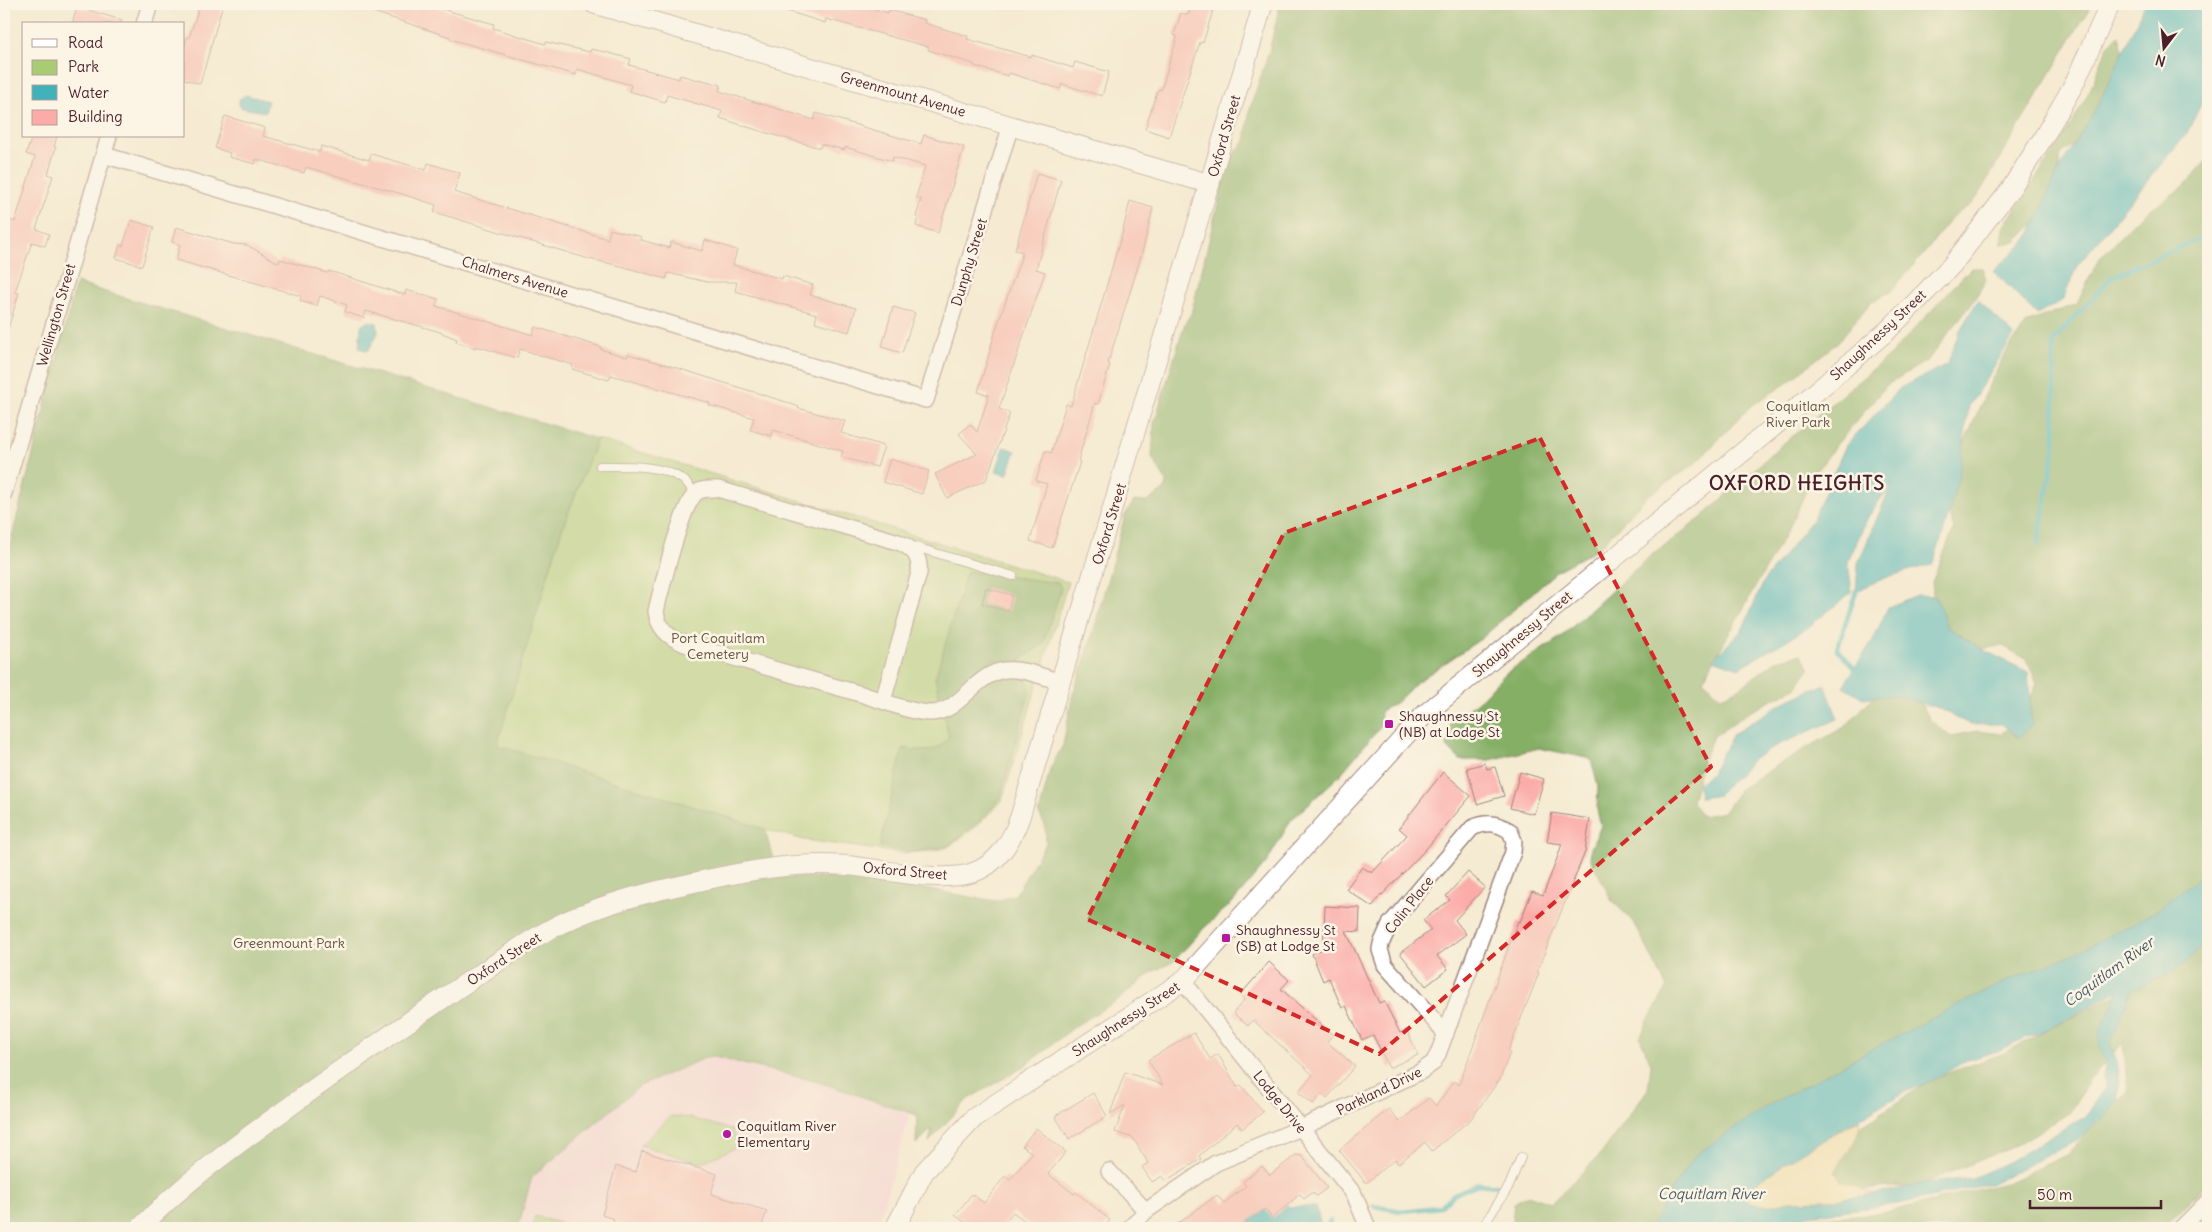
<svg xmlns="http://www.w3.org/2000/svg" width="2212" height="1232" font-family="Delius,sans-serif">
<style>
.built{fill:#f6cfd8}
.green{fill:#a8cb74;stroke:#797550}
.forest{fill:#86af66;stroke:#686748}
.sand{fill:#eeda9e;stroke:#9c7c64}
.water{fill:#41b1ba;stroke:#466872;fill-rule:evenodd}
.lines{fill:none;stroke-linecap:round;stroke-linejoin:round}
.stream{stroke:#41b1ba;stroke-width:5}
.building{fill:#fbaca9}
.service-casing{stroke:#a0857e;stroke-width:10}
.minor-casing{stroke:#a0857e;stroke-width:18}
.tertiary-casing{stroke:#a0857e;stroke-width:21}
.service{stroke:#fff;stroke-width:8}
.minor{stroke:#fff;stroke-width:15}
.tertiary{stroke:#fff;stroke-width:19}
.marked{fill:none;stroke:#d62828;stroke-width:4;stroke-dasharray:10 6;stroke-linejoin:round}
.poi-dot{fill:#b5179e;stroke:#fcf5e5;stroke-width:2}
.labels{text-anchor:middle;stroke-width:5;stroke-linejoin:round;paint-order:stroke}
.street-label{font-size:14px;fill:#4a1f2b;stroke:#fcf5e5}
.park-label{font-size:14px;fill:#665341;stroke:#fcf5e5}
.poi-label{font-size:14px;fill:#4a1f2b;stroke:#fcf5e5;text-anchor:start}
.water-label{font-size:15px;font-style:italic;fill:#465964;stroke:#fcf5e5}
.district-label{font-size:19px;font-weight:bold;letter-spacing:1px;fill:#4a1f2b;stroke:#fcf5e5}
</style>
<rect width="100%" height="100%" fill="#fcf5e5"/>
<filter id="ink" filterUnits="userSpaceOnUse"><feTurbulence type="fractalNoise" baseFrequency=".02" numOctaves="2"/><feDisplacementMap in="SourceGraphic" scale="10" xChannelSelector="R" yChannelSelector="G"/><feConvolveMatrix kernelMatrix="1 2 1 2 8 2 1 2 1" color-interpolation-filters="sRGB"/></filter>
<filter id="wash" filterUnits="userSpaceOnUse"><feTurbulence type="fractalNoise" baseFrequency=".0096" numOctaves="4" result="noise"/><feDisplacementMap in="SourceGraphic" scale="20" xChannelSelector="R" yChannelSelector="G"/><feGaussianBlur stdDeviation="1.12" result="paint"/><feColorMatrix in="noise" values="0 0 0 0 0 0 0 0 0 0 0 0 0 0 0 0 0 1.4 0 .05"/><feComposite in="paint" operator="in"/></filter>
<g filter="url(#wash)">
<rect width="100%" height="100%" fill="#f5ebd2"/>
<path class="built" d="M678,1032L918,1087L877,1228H464Z"/>
<g class="green">
<path d="M597,439L1068,582L1002,801L977,826L948,847L933,851L901,853L804,840L679,806L496,745L561,532Z"/>
<path d="M671,1116L691,1118L732,1130L739,1146L701,1163L640,1145Z"/>
<path d="M535,1216L576,1228H531Z"/>
</g>
<g class="forest">
<path d="M1280,4H2092L1974,202L1950,219L1927,250L1891,291L1871,302L1837,343L1784,385L1751,406L1695,464L1646,497L1600,547L1558,570L1482,638L1417,682L1397,702L1381,711L1380,727L1339,776L1291,820L1267,862L1232,903L1204,928L1173,962L1152,972L1118,1000L1077,1025L1022,1068L968,1099L929,1142L932,1129L916,1144L917,1115L815,1081L710,1056L640,1086L532,1177L518,1228H4V568L76,283L597,439L561,532L497,745L765,829L778,878C852,873 924,890 997,901L1015,895L1046,843L1045,825L1039,814L1050,769L1063,745L1072,697L1091,640L1125,515L1134,501L1147,502L1165,489L1166,481L1152,458L1154,423L1185,323L1191,314L1228,162L1245,141L1250,108L1269,52Z"/>
<path d="M2119,35L2126,61L2099,126L2061,154L2052,206L2016,242L2001,244L2004,226L2071,125L2090,90L2108,45Z"/>
<path d="M2208,159V869L2193,886L2108,958L1662,1228H1516L1512,1222L1514,1203L1528,1195L1551,1203L1601,1154L1648,1089L1651,1064L1640,1038L1648,1020L1667,988L1634,922L1612,901L1590,858L1591,848L1601,826L1597,810L1598,787L1591,759L1539,748L1490,760H1460L1447,747L1450,724L1482,698L1506,673L1561,637L1649,557L1701,518L1779,447L1890,355L1971,268H1983L1986,280L1974,300L1928,360L1887,385L1837,444L1812,478L1792,522L1703,680L1721,697L1741,687L1777,660L1801,654L1810,668L1797,687L1746,714L1713,737L1702,762L1692,802L1702,816L1724,812L1740,789L1789,758L1846,726L1883,686L1916,692L1930,720L1950,736L1978,731L2001,734L2023,715L2037,683L2026,659L2003,646L1968,650L1936,632L1932,582L1954,528L1943,493L1990,383L2009,347L2028,322L2077,304L2098,260L2138,218L2183,187Z"/>
<path d="M967,571L1059,583L1061,589L1043,644L1020,660L1030,690L1000,799L982,819L948,846L915,852L880,846L903,748C925,751 934,755 949,737L935,678Z"/>
<path d="M2208,924V1182L2164,1228H1778L1798,1219L1883,1213L2009,1182L2066,1155L2128,1091L2123,1043L2090,1079L2069,1113L2020,1143L1920,1185L1849,1190L1836,1185L1837,1170L1849,1135L1933,1078L2002,1054L2109,998L2172,974L2195,935Z"/>
</g>
<path class="sand" d="M1861,1119L1856,1141L1844,1157L1835,1172L1841,1181L1876,1194L1830,1200L1791,1201L1773,1206L1758,1205L1749,1202L1745,1195L1757,1182L1804,1151Z"/>
<g class="water">
<path d="M2145,4H2208V90L2187,133L2077,266L2063,300L2037,315L1993,271L2028,239L2060,167L2096,109Z"/>
<path d="M246,95L268,101L265,112L241,108L239,105V99Z"/>
<path d="M1978,300L2014,335L1969,406L1959,475L1944,531L1932,565C1905,571 1880,578 1856,592L1858,563L1893,481L1868,517L1848,562L1852,592L1806,629L1739,668L1713,659L1742,630L1765,579L1813,519L1846,445L1900,388L1947,364L1960,330Z"/>
<path d="M368,321L377,323L378,333L368,351L359,348L361,326Z"/>
<path d="M1004,447L1016,451L1007,475L996,471Z"/>
<path d="M1917,595L1936,596L1947,627L1982,649L2028,672L2032,725L2018,738L2002,724L1971,725L1938,708L1896,695L1863,698L1843,686L1873,640L1888,607Z"/>
<path d="M1825,684L1838,719L1778,745L1755,758L1718,795L1701,798L1697,784L1711,774L1733,734L1780,704Z"/>
<path d="M2208,870V940L2189,960L2170,973L2132,990L2110,1043L2117,1063L2119,1085L2118,1101L2108,1113L2078,1140L1990,1184L1898,1204L1809,1215L1763,1228H1651L1664,1201L1694,1156L1764,1108L1880,1045L2000,984L2075,953L2113,934L2156,911ZM2117,991C2112,1019 2087,1031 2106,1061L2103,1076L2106,1087L2086,1116L2008,1162L1973,1178L1924,1183L1876,1194L1830,1200L1791,1201L1768,1206L1749,1202L1745,1195L1757,1182L1804,1151L1903,1093L1933,1080L1967,1060L1998,1051L2022,1039L2046,1031Z"/>
<path d="M1267,1206L1316,1207L1322,1228H1242Z"/>
</g>
<g class="lines">
<g class="stream">
<path d="M2038,544L2055,445L2053,341L2112,277L2208,235"/>
<path d="M1854,668L1837,649L1856,592"/>
<path d="M1374,1206L1401,1211L1440,1207L1454,1194L1478,1184L1499,1186"/>
<path d="M1325,1228L1330,1221"/>
</g>
</g>
<g id="blocks">
<g class="building">
<path d="M200,4H223L200,84L184,79V48L187,37L189,38Z"/>
<path d="M362,4H425L494,24L493,28L545,44L546,42L590,52L591,49L609,53L631,59L629,65L679,79L680,75L698,80L699,79L721,85L719,91L814,120L816,113L921,144L924,135L964,147L938,233L916,226L918,218L916,217L921,199L916,198L925,166L893,157L892,161L845,147V150L821,144L820,148L760,131L720,118L722,111L667,95L665,102L629,91L631,85L577,69L576,75L450,39V37L361,8Z"/>
<path d="M774,4H858L888,13L889,10L925,20L924,23L968,36L967,39L1031,57L1032,55L1073,68L1075,62L1109,72L1102,96L1062,84L1060,89L1009,73L1008,76L974,66V64L928,50L929,47L826,19L825,23L774,7Z"/>
<path d="M1193,4H1215L1203,43L1200,42L1169,137L1145,129L1158,89L1161,90L1177,38V36L1174,35L1181,13L1188,15Z"/>
<path d="M77,7L122,20L121,24H72Z"/>
<path d="M225,116L265,128L263,136L320,152L321,146L369,160L371,154L426,170L428,163L460,173L454,192L608,239L610,229L642,237L641,240L669,248L671,242L702,251L705,240L737,250L733,265L782,279L783,276L813,285L810,295L856,308L849,332L815,322L817,314L735,291L737,282H707L668,273L666,279L621,266L589,259L434,212L436,205L402,194L306,167L304,173L256,159L255,164L229,157L230,153L215,148Z"/>
<path d="M32,136H57L54,147H56L48,174L53,176L36,229L49,234L45,246L32,242L15,292L19,293L7,332H4V247L8,233L4,230L8,219L15,222L35,157L26,154Z"/>
<path d="M1037,173L1061,180L1036,269L1045,272L999,409L1010,413L986,480L947,498L935,474L977,454L959,434L970,424L977,432L989,395L978,392L996,329L1023,252L1015,250Z"/>
<path d="M1130,201L1153,208L1142,253L1108,363L1110,364L1098,404L1095,403L1078,461L1080,462L1052,548L1030,541L1047,484L1036,481L1045,451L1051,453L1066,404L1071,406L1122,234Z"/>
<path d="M131,220L154,227L142,266L116,258L120,245L123,246Z"/>
<path d="M176,227L234,244L247,245L279,263L280,259L328,273L329,271L405,295L406,290L438,299L436,306L533,335L535,327L601,347L600,349L627,357L628,354L664,364L783,401L799,407L798,408L845,421L841,433L884,446L877,467L841,457L843,451L773,430L772,436L750,430L754,418L709,405L710,403L611,375L609,380L572,369L573,365L520,349L517,358L476,346V348L456,342L457,339L437,331L366,311L364,318L345,312L347,305L320,296L317,306L300,301L301,296L176,260L180,245L172,242Z"/>
<path d="M893,307L915,313L902,353L882,347Z"/>
<path d="M890,459L929,471L922,494L883,482Z"/>
<path d="M986,588L1012,595L1008,611L982,604Z"/>
<path d="M1485,763L1487,769L1495,767L1504,796L1477,804L1467,768Z"/>
<path d="M1443,772L1471,796L1425,850L1382,895L1381,894L1372,907L1346,889L1362,867L1372,873L1407,835L1399,828Z"/>
<path d="M1520,772L1544,779L1534,814L1510,808Z"/>
<path d="M1552,813L1590,819L1585,852L1537,972L1539,973L1508,1051L1510,1052L1500,1079L1471,1119L1432,1151L1425,1142L1398,1164L1395,1159L1366,1183L1339,1150L1389,1109L1399,1122L1429,1098L1436,1106L1454,1081L1459,1085L1518,921L1520,922L1532,891L1543,895L1554,867L1562,844L1547,842Z"/>
<path d="M1468,872L1485,887L1455,920L1466,934L1437,956L1448,969L1426,986L1400,953L1431,930L1423,920L1450,900L1446,896Z"/>
<path d="M1325,906L1360,908L1359,932L1346,931L1379,1003L1384,1001L1400,1033L1407,1030L1418,1055L1389,1068L1373,1035L1362,1040L1346,1006L1342,1008L1329,978L1323,981L1312,954L1323,949Z"/>
<path d="M1269,962L1289,980L1281,989L1333,1035L1327,1042L1355,1066L1327,1098L1322,1094L1313,1104L1298,1092L1313,1075L1253,1020L1248,1026L1233,1013L1245,999L1240,995Z"/>
<path d="M1194,1033L1210,1059L1218,1054L1237,1087L1241,1085L1263,1112L1242,1129L1237,1123L1199,1156L1201,1159L1165,1181L1162,1176L1152,1182L1142,1167L1148,1163L1133,1138L1115,1132L1125,1105L1110,1114L1125,1072L1163,1085L1148,1060Z"/>
<path d="M1093,1093L1107,1116L1069,1139L1055,1116Z"/>
<path d="M1036,1128L1066,1152L1048,1174L1074,1194L1076,1192L1110,1220L1104,1228H1034L1013,1212L1000,1228H972L955,1215L972,1194L984,1203L1005,1176L1010,1180L1032,1153L1022,1146Z"/>
<path d="M642,1151L717,1174L711,1194L767,1211L761,1228H611L614,1219L602,1215L616,1166L636,1172Z"/>
<path d="M1296,1155L1302,1156L1327,1188L1316,1196L1313,1192L1304,1199L1300,1194L1272,1218L1265,1209L1240,1228H1172L1217,1195L1224,1203L1246,1186L1243,1182L1262,1166L1270,1175Z"/>
</g>
</g>
</g>
<g filter="url(#ink)">
<use href="#blocks" fill-opacity="0" stroke="#a0857e" stroke-width="1"/>
<g class="lines">
<defs>
<g id="service">
<path d="M600,466C626,466 660,464 682,479C688,482 691,489 695,494"/>
<path d="M912,546L1013,576"/>
<path d="M1482,1228L1509,1186L1521,1157"/>
</g>
<g id="minor">
<path d="M144,24L150,4"/>
<path d="M104,155L926,400L1011,125"/>
<path d="M4,493L109,136"/>
<path d="M883,701L919,573C921,557 913,548 898,542L718,489C710,489 702,488 696,493C682,504 661,590 656,611C658,629 669,638 685,644C744,661 802,677 861,694C881,700 911,713 931,713C961,712 974,674 1005,670C1023,668 1043,677 1061,682"/>
<path d="M1183,981L1354,1194L1368,1228"/>
<path d="M1109,1171L1146,1211"/>
<path d="M1130,1228L1146,1211L1216,1163L1301,1128L1420,1072L1433,1063L1438,1054L1513,852L1514,841L1510,831C1497,823 1487,821 1472,828L1390,924L1381,944L1380,950L1385,965L1446,1034"/>
<path d="M2181,1228L2208,1201"/>
</g>
<g id="tertiary">
<path d="M594,4L1210,184"/>
<path d="M140,1228C192,1174 255,1132 315,1088C368,1050 421,1013 475,977C506,957 537,934 571,919C605,904 641,894 678,886C731,874 785,862 840,865C878,867 936,884 972,873C998,864 1011,842 1020,817L1263,4"/>
<path d="M895,1228L924,1172L974,1118L1183,981L1424,715L1823,386L1888,330L1920,298L1952,265L2010,190L2043,138L2074,84L2110,4"/>
</g>
</defs>
<use href="#service" class="service-casing"/>
<use href="#minor" class="minor-casing"/>
<use href="#tertiary" class="tertiary-casing"/>
<use href="#service" class="service"/>
<use href="#minor" class="minor"/>
<use href="#tertiary" class="tertiary"/>
</g>
</g>
<path d="M0 0H2212V1232H0ZM1540,438L1711,767L1379,1054L1087,919L1284,533Z" fill="#f5ebd2" fill-opacity=".55" fill-rule="evenodd"/>
<path class="marked" d="M1540,438L1711,767L1379,1054L1087,919L1284,533Z"/>
<g class="poi-dot">
<rect x="1384" y="719" width="10" height="10" rx="2.5"/>
<rect x="1221" y="933" width="10" height="10" rx="2.5"/>
<circle cx="727" cy="1134" r="5"/>
</g>
<g class="labels">
<g class="street-label">
<text transform="translate(903 94) rotate(16)" y="5">Greenmount Avenue</text>
<text transform="translate(1224 136) rotate(-74)" y="5">Oxford Street</text>
<text transform="translate(969 262) rotate(-73)" y="5">Dunphy Street</text>
<text transform="translate(515 277) rotate(17)" y="5">Chalmers Avenue</text>
<text transform="translate(56 315) rotate(-74)" y="5">Wellington Street</text>
<text transform="translate(1878 335) rotate(-43)" y="5">Shaughnessy Street</text>
<text transform="translate(1109 524) rotate(-73)" y="5">Oxford Street</text>
<text transform="translate(1522 634) rotate(-40)" y="5">Shaughnessy Street</text>
<text transform="translate(905 871) rotate(5)" y="5">Oxford Street</text>
<text transform="translate(1409 905) rotate(-52)" y="5">Colin Place</text>
<text transform="translate(504 959) rotate(-33)" y="5">Oxford Street</text>
<text transform="translate(1126 1019) rotate(-33)" y="5">Shaughnessy Street</text>
<text transform="translate(1379 1091) rotate(-26)" y="5">Parkland Drive</text>
<text transform="translate(1280 1102) rotate(51)" y="5">Lodge Drive</text>
</g>
<g class="park-label">
<text x="1798" y="411">Coquitlam<tspan x="1798" dy="16">River Park</tspan></text>
<text x="718" y="643">Port Coquitlam<tspan x="718" dy="16">Cemetery</tspan></text>
<text x="289" y="948">Greenmount Park</text>
</g>
<g class="poi-label">
<text x="1399" y="721">Shaughnessy St<tspan x="1399" dy="16">(NB) at Lodge St</tspan></text>
<text x="1236" y="935">Shaughnessy St<tspan x="1236" dy="16">(SB) at Lodge St</tspan></text>
<text x="737" y="1131">Coquitlam River<tspan x="737" dy="16">Elementary</tspan></text>
</g>
<g class="water-label">
<text transform="translate(2109 972) rotate(-36)" y="5">Coquitlam River</text>
<text x="1711" y="1199">Coquitlam River</text>
</g>
<g class="district-label">
<text x="1797" y="490">OXFORD HEIGHTS</text>
</g>
</g>
<rect width="2212" height="1232" fill="none" stroke="#fcf5e5" stroke-width="20"/>
<rect x="22" y="22" width="162" height="115" fill="#fcf5e5" stroke="#b59f9b"/>
<rect x="32" y="39" width="25" height="8" fill="#ffffff" stroke="#b59f9b"/>
<text x="68" y="48" font-size="15" fill="#4a1f2b">Road</text>
<rect x="32" y="60" width="25" height="15" fill="#a8cb74" stroke="#b59f9b"/>
<text x="68" y="72" font-size="15" fill="#4a1f2b">Park</text>
<rect x="32" y="85" width="25" height="15" fill="#41b1ba" stroke="#b59f9b"/>
<text x="68" y="98" font-size="15" fill="#4a1f2b">Water</text>
<rect x="32" y="110" width="25" height="15" fill="#fbaca9" stroke="#b59f9b"/>
<text x="68" y="122" font-size="15" fill="#4a1f2b">Building</text>
<g transform="translate(2164 48) rotate(196)" stroke="#fcf5e5" stroke-width="4" paint-order="stroke">
<path d="M0-4L9 19L0 12L-9 19Z" fill="#4a1f2b"/>
<text y="-8" font-size="14" font-weight="bold" text-anchor="middle" fill="#4a1f2b">N</text>
</g>
<path d="M2030 1200v8h131v-8" fill="none" stroke="#4a1f2b" stroke-width="2.5"/>
<text x="2037" y="1200" font-size="15" fill="#4a1f2b" stroke="#fcf5e5" stroke-width="4" paint-order="stroke">50 m</text>
</svg>
